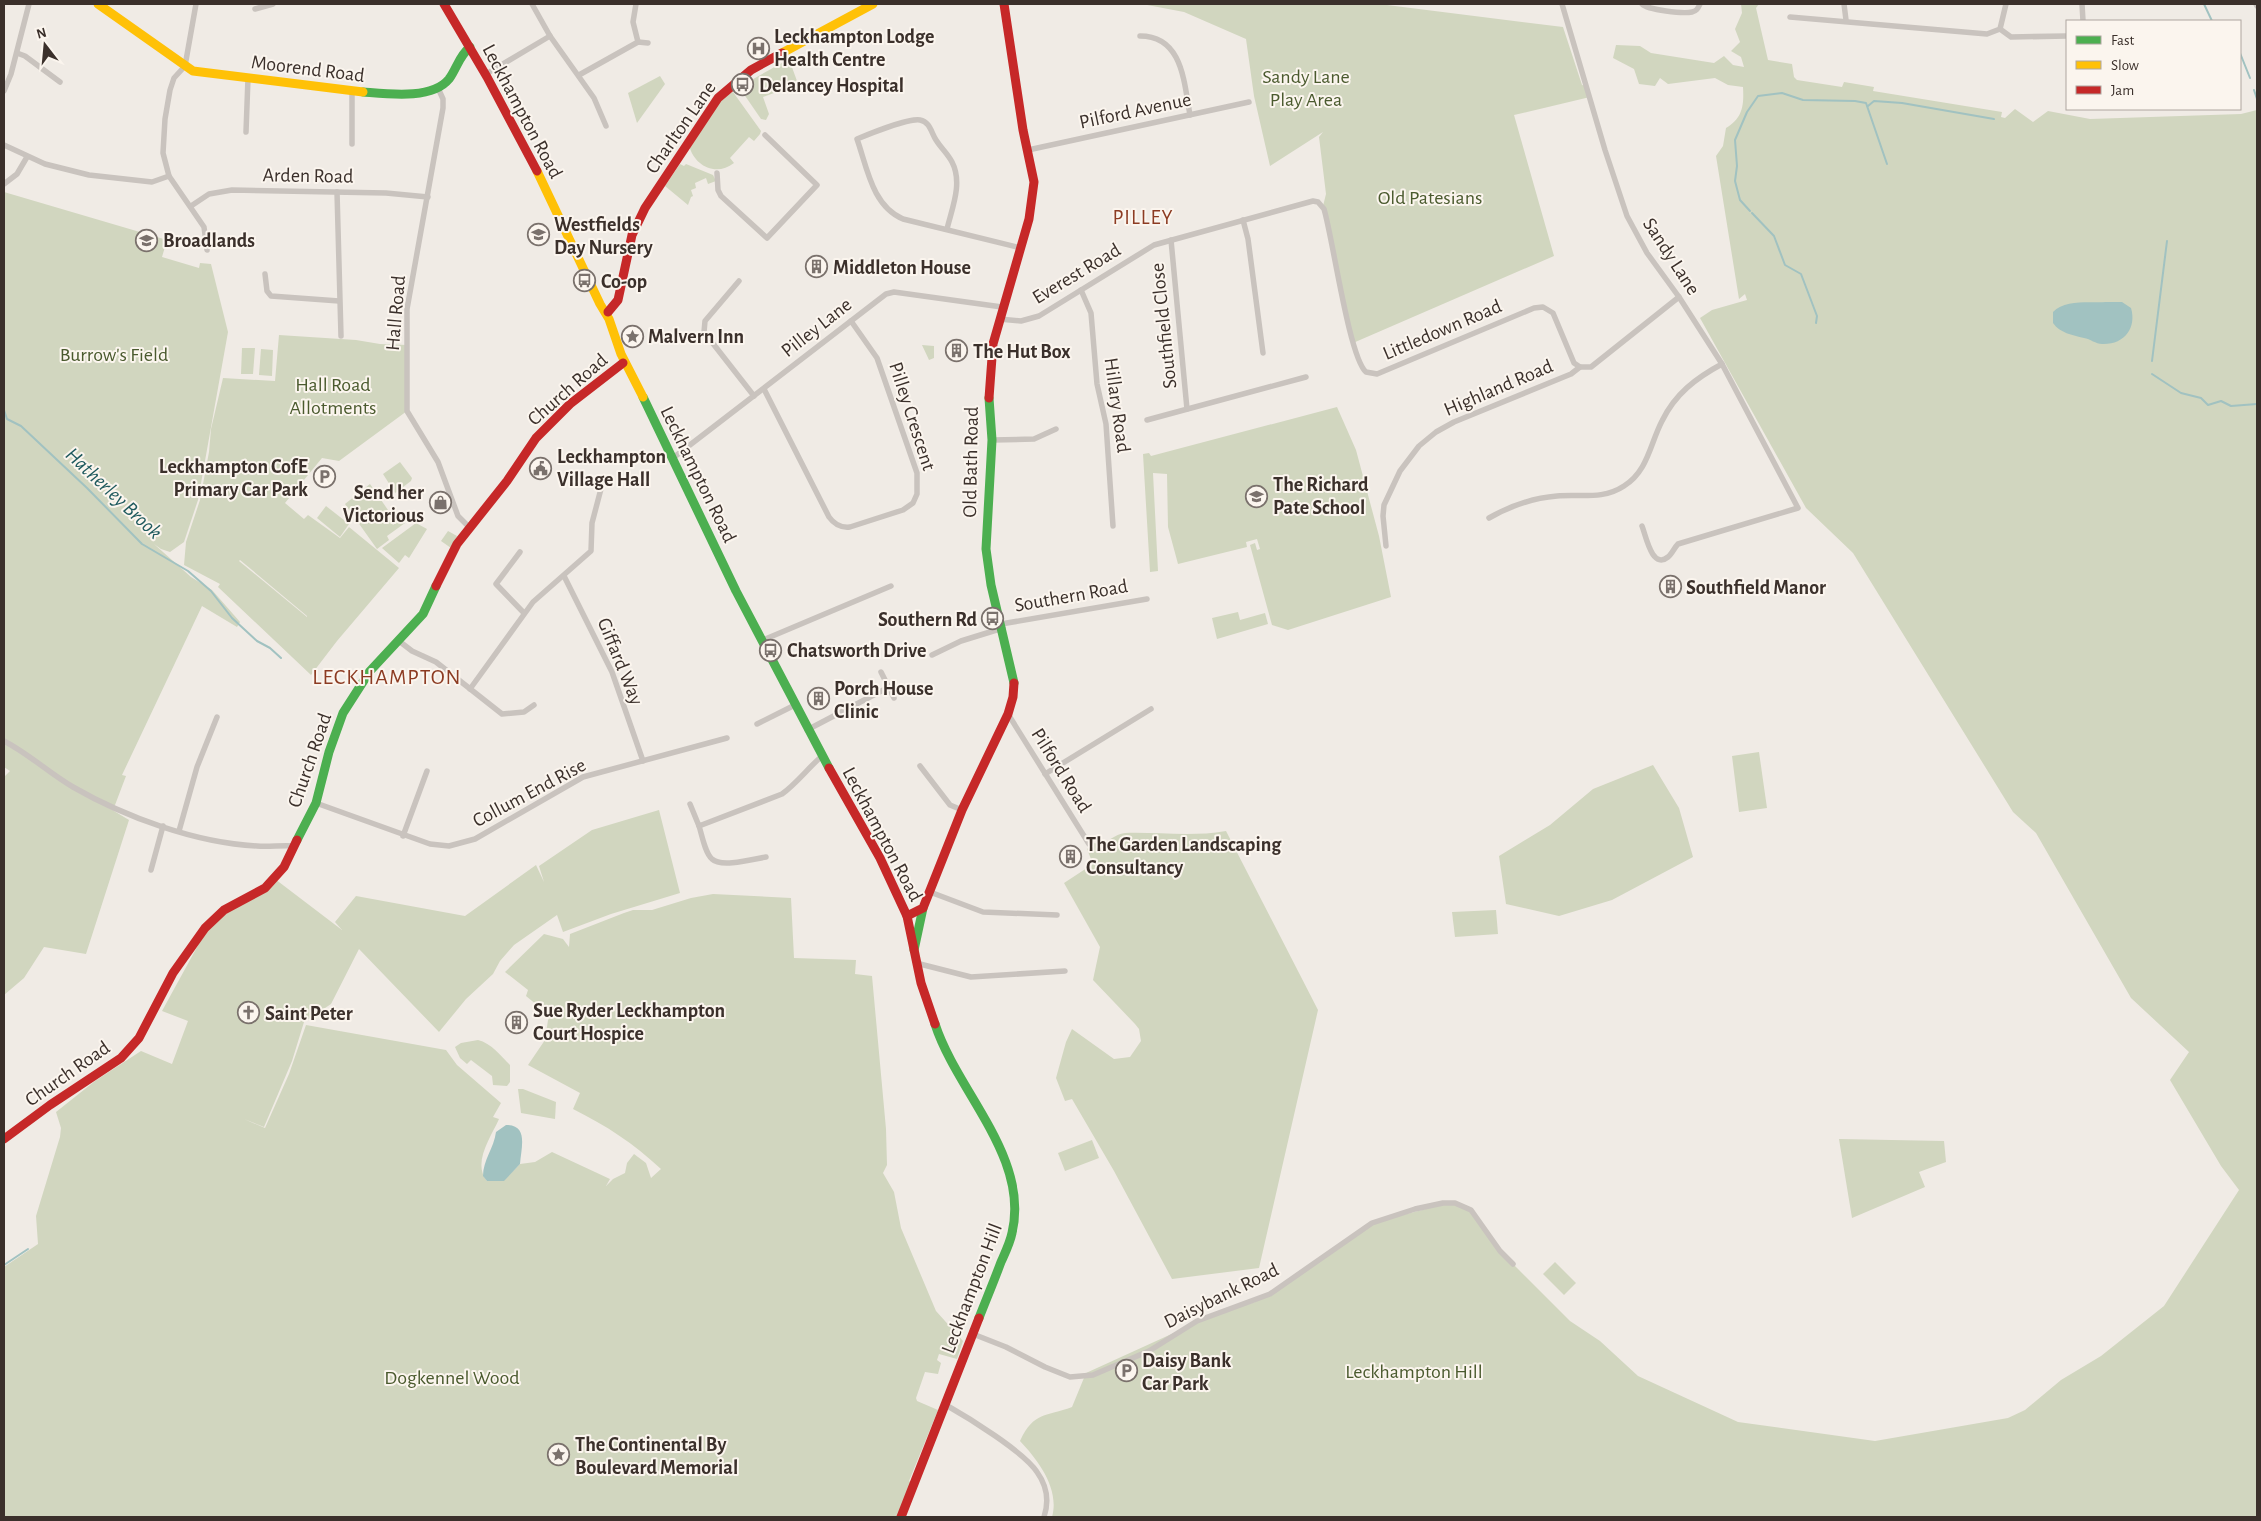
<svg xmlns="http://www.w3.org/2000/svg" width="2261" height="1521" font-family="'Alegreya Sans',sans-serif">
<style>
.green{fill:#d1d6bf;fill-rule:evenodd}
.water{fill:#a1c2c1}
.lines{fill:none;stroke-linecap:round;stroke-linejoin:round}
.stream{stroke:#a1c2c1;stroke-width:2}
.street{stroke:#c9c3be;stroke-width:5.5}
.fast{stroke:#4caf50;stroke-width:9}
.slow{stroke:#ffc107;stroke-width:9}
.jam{stroke:#c62828;stroke-width:9}
.labels{text-anchor:middle;stroke-width:4;stroke-linejoin:round;paint-order:stroke}
.poi-label{font-size:20px;font-weight:bold;fill:#3b302b;stroke:#fbf5ee;text-anchor:start}
.street-label{font-size:20px;fill:#3b302b;stroke:#fbf5ee}
.park-label{font-size:20px;fill:#4a5a2e;stroke:#fbf5ee}
.neighbourhood-label{font-size:21px;letter-spacing:1px;fill:#8c3b22;stroke:#fbf5ee}
.water-label{font-size:21px;font-style:italic;fill:#1f5a5e;stroke:#fbf5ee}
.quarter-label{font-size:22px;letter-spacing:1px;fill:#8c3b22;stroke:#fbf5ee}
</style>
<rect width="100%" height="100%" fill="#f0ebe5"/>
<g class="green">
<path d="M1142,4H1379L1563,27L1582,85L1587,86L1590,97L1514,115L1554,256L1353,343L1323,206L1326,194L1319,137L1323,132L1270,166L1254,96L1246,39L1184,12Z"/>
<path d="M1741,4H1759L1756,8L1768,60L1792,64L1794,77L1797,80L1842,87L1844,82L1874,87L1873,91L2002,112L2001,117L2005,118L2015,109L2033,122L2048,111L2090,119L2241,114L2257,110V1516L1052,1517C1060,1489 1038,1460 1020,1441C1034,1411 1046,1417 1072,1407L1086,1373L1211,1316L1255,1302L1372,1223L1449,1203L1471,1210L1500,1251L1570,1321L1600,1341L1638,1376L1738,1422L1875,1441L2008,1418L2025,1410L2061,1380L2101,1356L2164,1306L2239,1190L2221,1166L2170,1080L2189,1052L2131,998L2036,833L2013,812L1853,553L1806,508L1700,318L1712,310L1747,300L1745,294L1739,299L1716,156L1723,146L1726,128C1743,118 1744,105 1743,87L1728,85L1715,78L1668,84L1660,78L1655,86L1639,84L1634,69L1613,58L1616,45L1640,46L1651,53L1714,63L1724,56L1733,65L1744,67L1741,57L1731,51L1740,42L1735,29L1742,13Z"/>
<path d="M789,59L797,81L773,90L774,93L763,97L769,114L766,120L761,119L739,87Z"/>
<path d="M660,76L665,84L637,123L628,93Z"/>
<path d="M733,92L761,131L760,134L754,141L749,137L730,158L734,163C716,177 694,166 689,145L720,98Z"/>
<path d="M680,164L684,166L686,164L713,175L716,181L708,184L706,178L695,183L696,188L691,190L693,196L691,197L688,205L665,186Z"/>
<path d="M4,192L167,240L162,257L199,268L200,263L211,264L228,332L198,500L184,542L170,552L161,549L154,544L191,577L212,590L240,622L237,627L202,606L122,775L126,776L115,805L109,808L129,820L86,954L44,947L24,978L4,995V777L10,771L4,767Z"/>
<path d="M279,335L356,340L380,344L407,345V411L339,461L322,458L285,503L304,519L308,515L340,538L349,527L399,568L337,641L311,675L218,587L220,584L184,565L186,542L200,500L209,452L211,429L223,378L275,381ZM239,561L240,560L307,616V617Z"/>
<path d="M922,345L934,346V358L929,360Z"/>
<path d="M242,348H255L253,374H241Z"/>
<path d="M261,349L273,350L272,376L259,375Z"/>
<path d="M1337,407L1356,450L1379,536L1391,597L1288,630L1272,625L1250,545L1255,543L1257,550L1260,549L1257,539L1246,542L1247,547L1178,564L1168,527L1167,474L1153,473L1158,571L1150,572L1143,454L1149,453L1151,456Z"/>
<path d="M400,462L412,478L411,481L395,493L383,474Z"/>
<path d="M370,484L388,510L384,513L393,525L401,519L405,523L387,536L389,540L377,549L345,504Z"/>
<path d="M326,506L349,524L340,537L317,518Z"/>
<path d="M416,523L427,529L409,558L405,555L399,563L382,548Z"/>
<path d="M448,531L457,536L451,548L441,541Z"/>
<path d="M1238,612L1240,620L1265,613L1268,624L1217,639L1212,618Z"/>
<path d="M1759,752L1767,808L1739,812L1732,756Z"/>
<path d="M1653,765L1679,808L1693,857L1612,900L1559,916L1506,904L1499,856L1550,825L1593,789Z"/>
<path d="M659,810L680,893L611,914L563,932L557,915L514,945L500,961L493,974L466,999L439,1032L359,949L331,1004L304,1022L292,1061L264,1127L244,1119L265,1128L289,1074L306,1025L446,1050L457,1065L501,1103L493,1117L499,1119C491,1137 472,1163 487,1181C501,1182 511,1174 520,1164L535,1162L552,1152L610,1179L606,1186L613,1179L625,1173L627,1163L634,1154L646,1163L651,1178L661,1169C633,1143 607,1126 573,1109L580,1093L528,1065L545,1040L548,1020L557,1008L549,1015L526,996L528,990L505,972L544,934L563,939L569,947L570,934L624,913L633,910H652L691,898L713,894L791,898L794,958L856,960L855,974L872,976L886,1129L887,1165L883,1173L894,1192L901,1228L936,1311L963,1341L957,1359L939,1354L937,1360L941,1363L938,1374L925,1372L916,1398L917,1401L938,1410L909,1481L912,1483L900,1517H4V1267L38,1244L36,1216L60,1137L61,1128L56,1112L95,1081L141,1051L172,1064L188,1021L162,1011L213,918L275,879L342,930L335,922L356,896L465,916L536,865L544,882L539,866L592,830Z"/>
<path d="M1226,831L1318,1010L1259,1268L1172,1279L1114,1171L1072,1099L1065,1101L1056,1078L1066,1042L1072,1029L1114,1059L1130,1057L1141,1041L1139,1029L1135,1024L1093,980L1100,947L1064,883L1093,864L1087,849L1093,843C1107,846 1113,834 1125,833C1159,832 1192,837 1226,831Z"/>
<path d="M1496,910L1498,934L1455,937L1452,912Z"/>
<path d="M478,1040C491,1043 501,1056 510,1065V1082L507,1086L493,1085L492,1076L471,1060L467,1064L460,1058L455,1047L461,1043Z"/>
<path d="M518,1089H523L556,1102L555,1119L521,1113Z"/>
<path d="M1839,1139L1944,1141L1946,1162L1919,1172L1925,1187L1852,1218Z"/>
<path d="M1092,1140L1099,1158L1065,1171L1058,1153Z"/>
<path d="M1555,1262L1576,1283L1564,1295L1543,1274Z"/>
</g>
<g class="water">
<path d="M2106,302H2122L2131,308C2137,328 2124,345 2102,344C2096,344 2090,339 2084,338C2072,335 2060,333 2053,323V312C2065,299 2090,303 2106,302Z"/>
<path d="M506,1125C529,1125 521,1148 520,1164L504,1181H487L483,1176C483,1160 494,1148 496,1132Z"/>
</g>
<g class="lines">
<g class="stream">
<path d="M2204,4L2212,21"/>
<path d="M2240,53L2250,78"/>
<path d="M2254,90L2257,99"/>
<path d="M1868,106L1874,101L1902,103L1994,119"/>
<path d="M1750,211L1740,200L1735,181L1737,166L1735,140L1747,112L1758,96L1782,93L1803,100L1855,101L1866,103L1887,164"/>
<path d="M1752,213L1774,236L1785,265L1801,274L1817,316L1816,323"/>
<path d="M2152,361L2167,241"/>
<path d="M2152,374L2181,393L2201,398L2208,405L2221,401L2231,406L2257,404"/>
<path d="M4,410L7,419L21,426L87,488L142,544L188,571L211,591L232,618L257,641L270,648L281,658"/>
<path d="M4,1265L28,1249"/>
</g>
<g class="street">
<path d="M196,4L185,66L174,78L170,90L165,119L163,153L169,176L204,227L207,250"/>
<path d="M532,4L550,36L594,98L606,126"/>
<path d="M1562,4L1605,150L1627,216L1647,253L1679,297L1722,364L1798,508L1678,544C1674,548 1672,554 1668,557C1652,570 1646,536 1642,526"/>
<path d="M1642,4C1648,10 1683,14 1692,12C1697,11 1698,8 1700,4"/>
<path d="M1844,4L1846,20"/>
<path d="M2082,4L2083,21"/>
<path d="M2256,4L2257,6"/>
<path d="M255,9L273,4"/>
<path d="M1790,17L1987,34L2000,29L2006,4"/>
<path d="M2000,29L2011,37L2067,36"/>
<path d="M1140,36C1183,36 1184,83 1190,115"/>
<path d="M638,42L648,43"/>
<path d="M17,53L25,56L60,82"/>
<path d="M486,74L550,36"/>
<path d="M579,75L638,42L633,22L636,4"/>
<path d="M438,88L443,99V108L407,309V411L438,462L458,516L469,527"/>
<path d="M4,91L11,74L29,4"/>
<path d="M246,132L248,78"/>
<path d="M352,144V92"/>
<path d="M4,145L45,164L89,175L152,182L169,176"/>
<path d="M1028,150L1249,102"/>
<path d="M717,173L718,190L721,196L767,238L817,185L765,135"/>
<path d="M4,184L17,174L27,157"/>
<path d="M337,192L341,336"/>
<path d="M191,206L209,194L232,190L386,193L428,197"/>
<path d="M1243,220L1248,239L1263,353"/>
<path d="M947,229C952,208 963,183 952,162C948,154 941,148 936,140C931,132 930,122 920,120C909,118 869,134 857,139C867,167 872,206 903,219L1021,248"/>
<path d="M1171,240L1187,409"/>
<path d="M265,274L267,291L271,296L339,301"/>
<path d="M739,281L705,321L704,332L754,396"/>
<path d="M1081,290L1091,313L1097,384L1106,424L1113,526"/>
<path d="M999,319L1021,321L1039,316L1154,245L1313,201L1318,202L1324,209C1333,239 1349,357 1366,372L1377,374L1534,308L1543,307L1553,313L1574,363L1580,367"/>
<path d="M764,389L829,517C834,524 841,528 850,527L903,510L913,503L917,494V473L877,358L851,321"/>
<path d="M1147,420L1306,377"/>
<path d="M992,440L1034,439L1056,429"/>
<path d="M673,458L886,294L894,292L1002,307"/>
<path d="M1489,518C1510,506 1533,498 1557,496C1581,494 1603,500 1624,486C1648,471 1650,444 1662,421C1675,394 1696,378 1722,364"/>
<path d="M1386,546L1383,516L1384,505L1400,471L1419,446L1436,432L1454,422L1571,374L1580,367H1591L1679,297"/>
<path d="M520,552L496,584L524,613"/>
<path d="M564,576L612,672L643,761"/>
<path d="M1001,624L1147,599"/>
<path d="M763,640L891,586"/>
<path d="M399,641L412,651L436,662L502,714L524,712L534,705"/>
<path d="M932,655L961,641L1003,628"/>
<path d="M881,672L894,698"/>
<path d="M470,689L533,602L591,551L592,523L602,485"/>
<path d="M1008,714L1089,844"/>
<path d="M757,724L795,705"/>
<path d="M807,730L889,687"/>
<path d="M4,741C29,754 49,773 73,787C125,817 196,843 257,846C269,847 282,845 295,846"/>
<path d="M920,766L950,805L962,810"/>
<path d="M1045,774L1151,709"/>
<path d="M316,803L430,844L449,846L475,839L583,777L727,738"/>
<path d="M690,804L699,826L782,794C797,783 808,768 822,756"/>
<path d="M699,826C702,835 705,853 712,859C721,868 754,859 766,857"/>
<path d="M179,831L197,767L217,717"/>
<path d="M403,836L427,771"/>
<path d="M151,870L163,826"/>
<path d="M930,892L983,912L1057,915"/>
<path d="M916,963L971,977L1065,971"/>
<path d="M973,1334L1006,1347L1045,1367L1070,1377L1093,1375L1149,1351L1197,1321L1270,1294L1372,1223L1415,1209L1443,1203H1455L1471,1210L1500,1251L1513,1264"/>
<path d="M946,1405C969,1418 1024,1452 1037,1472C1047,1486 1049,1502 1044,1517"/>
</g>
<g class="fast">
<path d="M363,92C388,94 432,100 449,79C457,68 459,56 470,47"/>
<path d="M643,397L736,591L829,768"/>
<path d="M989,398L992,440L986,549L991,585L1014,683"/>
<path d="M297,840L316,803L329,752L343,713L370,671L423,614L436,586"/>
<path d="M914,950L923,908"/>
<path d="M935,1024C957,1092 1030,1157 1012,1233C1010,1243 1005,1253 1001,1262C994,1281 986,1300 979,1318"/>
</g>
<g class="slow">
<path d="M98,4L193,71L363,92"/>
<path d="M782,53L873,4"/>
<path d="M537,171L600,304L609,319L621,354L643,397"/>
</g>
<g class="jam">
<path d="M444,4L487,77L537,171"/>
<path d="M608,312L618,300L632,235L645,208L718,98L751,70L782,53"/>
<path d="M989,398L993,344L1029,219L1034,182L1023,130L1004,4"/>
<path d="M436,586L457,544L507,481L536,438L570,404L623,363"/>
<path d="M829,768L880,858L907,916L921,983L935,1024"/>
<path d="M907,916L923,908L962,810L1008,714L1013,697L1014,683"/>
<path d="M4,1139L50,1105L121,1058L139,1038L173,973L205,928L224,910L265,888L284,867L297,840"/>
<path d="M901,1517L979,1318"/>
</g>
</g>
<defs>
<symbol id="hospital-ring" viewBox="-11 -11 22 22"><circle r="9.5" fill="#fbf5ee" stroke="#7a716c" stroke-width="1.5"/><path d="M-5-5h3v3.5h4V-5h3V5h-3V1.5h-4V5h-3Z" fill="#7a716c"/></symbol>
<symbol id="bus-ring" viewBox="-11 -11 22 22"><circle r="9.5" fill="#fbf5ee" stroke="#7a716c" stroke-width="1.5"/><path d="M-5-6H5V4H4V6H2V4H-2V6H-4V4H-5ZM-3.5-4V0h7V-4ZM-3.5 1.2v1.5H-2V1.2ZM2 1.2v1.5H3.5V1.2Z" fill="#7a716c"/></symbol>
<symbol id="school-ring" viewBox="-11 -11 22 22"><circle r="9.5" fill="#fbf5ee" stroke="#7a716c" stroke-width="1.5"/><path d="M0-5L7-2L0 1L-7-2ZM-4 1L0 2.5L4 1V4Q0 6-4 4Z" fill="#7a716c"/></symbol>
<symbol id="building-ring" viewBox="-11 -11 22 22"><circle r="9.5" fill="#fbf5ee" stroke="#7a716c" stroke-width="1.5"/><path d="M-4-6H4V6H1V3H-1V6H-4ZM-2.5-4.3h1.7v1.8h-1.7ZM.8-4.3h1.7v1.8H.8ZM-2.5-1h1.7V.8h-1.7ZM.8-1h1.7V.8H.8Z" fill="#7a716c"/></symbol>
<symbol id="sight-ring" viewBox="-11 -11 22 22"><circle r="9.5" fill="#fbf5ee" stroke="#7a716c" stroke-width="1.5"/><path d="M0-6L1.8-2.2L6-1.7L2.9 1.2L3.7 5.4L0 3.3L-3.7 5.4L-2.9 1.2L-6-1.7L-1.8-2.2Z" fill="#7a716c"/></symbol>
<symbol id="civic-ring" viewBox="-11 -11 22 22"><circle r="9.5" fill="#fbf5ee" stroke="#7a716c" stroke-width="1.5"/><path d="M-.6-6.5H3V-4.5H.6V-3L4-1V1h2V6H-6V1h2V-1L-.6-3ZM-1.2 2.5V6h2.4V2.5Z" fill="#7a716c"/></symbol>
<symbol id="parking-ring" viewBox="-11 -11 22 22"><circle r="9.5" fill="#fbf5ee" stroke="#7a716c" stroke-width="1.5"/><path d="M-3.5-5.5H1a3.5 3.5 0 0 1 0 7H-1V5.5H-3.5ZM-1-3.4V-.6H.8a1.4 1.4 0 0 0 0-2.8Z" fill="#7a716c"/></symbol>
<symbol id="shop-ring" viewBox="-11 -11 22 22"><circle r="9.5" fill="#fbf5ee" stroke="#7a716c" stroke-width="1.5"/><path d="M-5-2.5h2.3a2.7 3.5 0 0 1 5.4 0H5L5.5 6h-11ZM-1.5-2.5h3a1.5 2.3 0 0 0-3 0Z" fill="#7a716c"/></symbol>
<symbol id="church-ring" viewBox="-11 -11 22 22"><circle r="9.5" fill="#fbf5ee" stroke="#7a716c" stroke-width="1.5"/><path d="M-1.2-6h2.4v3.5h3.3v2.4h-3.3V6h-2.4V-.1h-3.3v-2.4h3.3Z" fill="#7a716c"/></symbol>
</defs>
<g fill-rule="evenodd">
<use href="#hospital-ring" x="746" y="36" width="25" height="25"/>
<use href="#bus-ring" x="730" y="72" width="25" height="25"/>
<use href="#school-ring" x="526" y="222" width="25" height="25"/>
<use href="#school-ring" x="134" y="228" width="25" height="25"/>
<use href="#building-ring" x="804" y="254" width="25" height="25"/>
<use href="#bus-ring" x="572" y="268" width="25" height="25"/>
<use href="#sight-ring" x="620" y="324" width="25" height="25"/>
<use href="#building-ring" x="944" y="338" width="25" height="25"/>
<use href="#civic-ring" x="528" y="456" width="25" height="25"/>
<use href="#parking-ring" x="312" y="464" width="25" height="25"/>
<use href="#school-ring" x="1244" y="484" width="25" height="25"/>
<use href="#shop-ring" x="428" y="490" width="25" height="25"/>
<use href="#building-ring" x="1658" y="574" width="25" height="25"/>
<use href="#bus-ring" x="980" y="606" width="25" height="25"/>
<use href="#bus-ring" x="758" y="638" width="25" height="25"/>
<use href="#building-ring" x="806" y="686" width="25" height="25"/>
<use href="#building-ring" x="1058" y="844" width="25" height="25"/>
<use href="#church-ring" x="236" y="1000" width="25" height="25"/>
<use href="#building-ring" x="504" y="1010" width="25" height="25"/>
<use href="#parking-ring" x="1114" y="1358" width="25" height="25"/>
<use href="#sight-ring" x="546" y="1442" width="25" height="25"/>
</g>
<g class="labels">
<g class="poi-label">
<text x="774" y="43">Leckhampton Lodge<tspan x="774" dy="23">Health Centre</tspan></text>
<text x="759" y="92">Delancey Hospital</text>
<text x="554" y="231">Westfields<tspan x="554" dy="23">Day Nursery</tspan></text>
<text x="163" y="247">Broadlands</text>
<text x="833" y="274">Middleton House</text>
<text x="601" y="288">Co-op</text>
<text x="648" y="343">Malvern Inn</text>
<text x="973" y="358">The Hut Box</text>
<text x="557" y="463">Leckhampton<tspan x="557" dy="23">Village Hall</tspan></text>
<text x="308" y="473" text-anchor="end">Leckhampton CofE<tspan x="308" dy="23">Primary Car Park</tspan></text>
<text x="1273" y="491">The Richard<tspan x="1273" dy="23">Pate School</tspan></text>
<text x="424" y="499" text-anchor="end">Send her<tspan x="424" dy="23">Victorious</tspan></text>
<text x="1686" y="594">Southfield Manor</text>
<text x="977" y="626" text-anchor="end">Southern Rd</text>
<text x="787" y="657">Chatsworth Drive</text>
<text x="834" y="695">Porch House<tspan x="834" dy="23">Clinic</tspan></text>
<text x="1086" y="851">The Garden Landscaping<tspan x="1086" dy="23">Consultancy</tspan></text>
<text x="533" y="1017">Sue Ryder Leckhampton<tspan x="533" dy="23">Court Hospice</tspan></text>
<text x="265" y="1020">Saint Peter</text>
<text x="1142" y="1367">Daisy Bank<tspan x="1142" dy="23">Car Park</tspan></text>
<text x="575" y="1451">The Continental By<tspan x="575" dy="23">Boulevard Memorial</tspan></text>
</g>
<g class="street-label">
<text transform="translate(308 68) rotate(7)" y="7">Moorend Road</text>
<text transform="translate(1135 110) rotate(-12)" y="7">Pilford Avenue</text>
<text transform="translate(523 111) rotate(62)" y="7">Leckhampton Road</text>
<text transform="translate(680 127) rotate(-55)" y="7">Charlton Lane</text>
<text transform="translate(308 175) rotate(1)" y="7">Arden Road</text>
<text transform="translate(1672 256) rotate(57)" y="7">Sandy Lane</text>
<text transform="translate(1076 273) rotate(-31)" y="7">Everest Road</text>
<text transform="translate(395 313) rotate(-85)" y="7">Hall Road</text>
<text transform="translate(1163 326) rotate(-96)" y="7">Southfield Close</text>
<text transform="translate(816 327) rotate(-38)" y="7">Pilley Lane</text>
<text transform="translate(1442 329) rotate(-23)" y="7">Littledown Road</text>
<text transform="translate(1498 387) rotate(-23)" y="7">Highland Road</text>
<text transform="translate(567 389) rotate(-41)" y="7">Church Road</text>
<text transform="translate(1118 405) rotate(82)" y="7">Hillary Road</text>
<text transform="translate(913 416) rotate(72)" y="7">Pilley Crescent</text>
<text transform="translate(970 462) rotate(-89)" y="7">Old Bath Road</text>
<text transform="translate(699 474) rotate(64)" y="7">Leckhampton Road</text>
<text transform="translate(1071 595) rotate(-10)" y="7">Southern Road</text>
<text transform="translate(621 661) rotate(68)" y="7">Giffard Way</text>
<text transform="translate(309 760) rotate(-71)" y="7">Church Road</text>
<text transform="translate(1062 770) rotate(58)" y="7">Pilford Road</text>
<text transform="translate(529 792) rotate(-28)" y="7">Collum End Rise</text>
<text transform="translate(883 834) rotate(62)" y="7">Leckhampton Road</text>
<text transform="translate(67 1073) rotate(-35)" y="7">Church Road</text>
<text transform="translate(971 1288) rotate(-69)" y="7">Leckhampton Hill</text>
<text transform="translate(1221 1295) rotate(-26)" y="7">Daisybank Road</text>
</g>
<g class="park-label">
<text x="1306" y="83">Sandy Lane<tspan x="1306" dy="23">Play Area</tspan></text>
<text x="1430" y="204">Old Patesians</text>
<text x="114" y="361">Burrow's Field</text>
<text x="333" y="391">Hall Road<tspan x="333" dy="23">Allotments</tspan></text>
<text x="1414" y="1378">Leckhampton Hill</text>
<text x="452" y="1384">Dogkennel Wood</text>
</g>
<g class="neighbourhood-label">
<text x="1143" y="224">PILLEY</text>
</g>
<g class="water-label">
<text transform="translate(114 493) rotate(43)" y="7">Hatherley Brook</text>
</g>
<g class="quarter-label">
<text x="387" y="684">LECKHAMPTON</text>
</g>
</g>
<rect width="2261" height="1521" fill="none" stroke="#3b302b" stroke-width="10"/>
<rect x="2066" y="20" width="175" height="90" fill="#fbf5ee" stroke="#aea6a0"/>
<rect x="2076" y="36" width="25" height="8" fill="#4caf50" stroke="#aea6a0"/>
<text x="2111" y="45" font-size="15" fill="#3b302b">Fast</text>
<rect x="2076" y="61" width="25" height="8" fill="#ffc107" stroke="#aea6a0"/>
<text x="2111" y="70" font-size="15" fill="#3b302b">Slow</text>
<rect x="2076" y="86" width="25" height="8" fill="#c62828" stroke="#aea6a0"/>
<text x="2111" y="95" font-size="15" fill="#3b302b">Jam</text>
<g transform="translate(45 45) rotate(344)" stroke="#fbf5ee" stroke-width="4" paint-order="stroke">
<path d="M0-4L9 19L0 12L-9 19Z" fill="#3b302b"/>
<text y="-8" font-size="14" font-weight="bold" text-anchor="middle" fill="#3b302b">N</text>
</g>
</svg>
